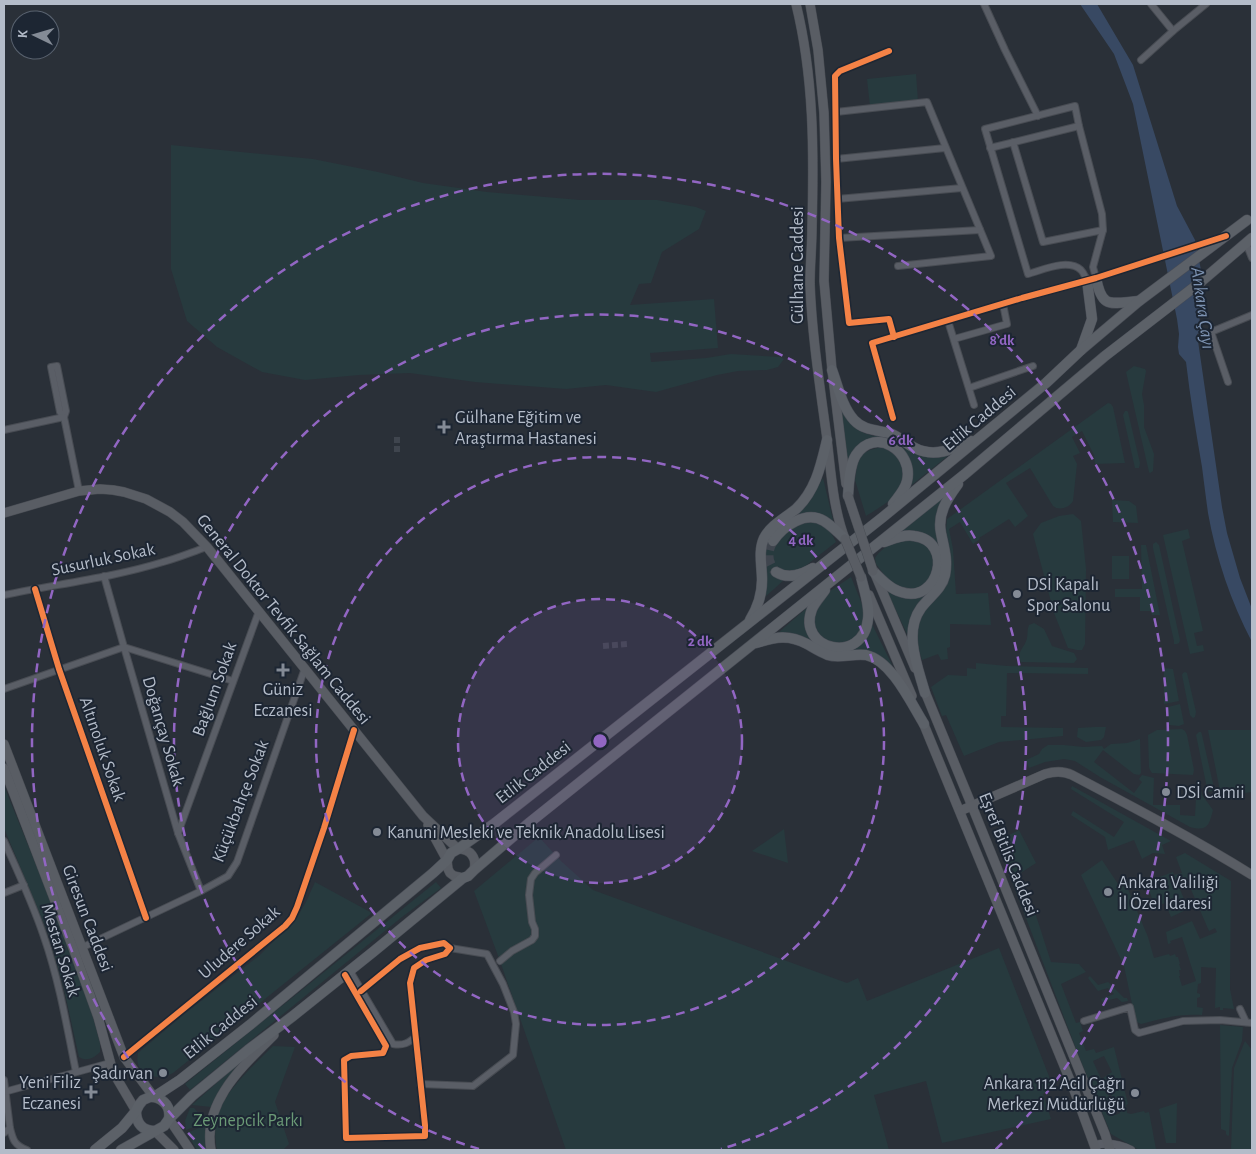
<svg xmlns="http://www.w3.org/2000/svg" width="1256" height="1154" font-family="'Alegreya Sans',sans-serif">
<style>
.green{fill:#273a3e;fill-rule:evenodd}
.water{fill:#384963}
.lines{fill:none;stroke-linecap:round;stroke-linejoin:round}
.minor-tunnel{stroke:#3f454e;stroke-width:6;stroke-dasharray:6 3;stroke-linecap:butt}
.primary-tunnel{stroke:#3f454e;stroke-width:10;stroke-dasharray:10 5;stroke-linecap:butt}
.minor-casing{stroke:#484c53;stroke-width:8}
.tertiary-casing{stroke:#484c53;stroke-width:9}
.secondary-casing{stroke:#484c53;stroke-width:10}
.primary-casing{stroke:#484c55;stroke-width:11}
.minor{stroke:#5a5e66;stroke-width:6}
.tertiary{stroke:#5a5e66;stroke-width:8}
.secondary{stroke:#595d64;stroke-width:9}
.primary{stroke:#5c6168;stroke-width:10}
.secondary-bridge-casing{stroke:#484c53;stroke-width:10;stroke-linecap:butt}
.secondary-bridge{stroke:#595d64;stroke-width:9}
.cycleway-casing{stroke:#1d2633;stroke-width:9}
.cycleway{stroke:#f48246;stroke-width:6}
.ring{fill:none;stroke:#9266c3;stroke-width:2.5;stroke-dasharray:9 6}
.poi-dot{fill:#848b96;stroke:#1d2633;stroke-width:2}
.labels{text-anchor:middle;stroke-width:4;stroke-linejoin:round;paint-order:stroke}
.street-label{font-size:18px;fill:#b4bcc9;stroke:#1d2633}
.poi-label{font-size:18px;fill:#b4bcc9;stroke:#1d2633;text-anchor:start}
.park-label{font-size:18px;fill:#6b9a76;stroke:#1d2633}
.water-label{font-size:19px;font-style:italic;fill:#7c92b1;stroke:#1d2633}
.centre{fill:#9266c3;stroke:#1d2633;stroke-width:2.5}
.ring-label{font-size:15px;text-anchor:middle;font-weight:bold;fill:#9266c3;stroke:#1d2633;stroke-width:4;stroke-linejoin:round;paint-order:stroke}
</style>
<rect width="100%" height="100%" fill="#2a3038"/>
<g class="green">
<path d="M916,74L918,101L870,106L867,79Z"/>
<path d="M171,145L313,159L378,172L423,183L487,192L580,200H657L696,207L706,211L699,229L662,252L651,283L639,284L630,305L714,299L718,348L650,353L651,362L706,358L731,354L780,357L784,359L778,367L767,370L738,371L717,375L656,392L606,385L566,389L475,382L410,373L359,375L305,380L262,372L217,347L187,321L171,269Z"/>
<path d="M1134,366L1145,369L1146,371L1142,394L1144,405V427L1154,454L1153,471L1150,473L1149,472L1126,372Z"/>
<path d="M839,394L854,426L864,433L874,436H884L930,456L949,455L908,488C908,462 914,446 882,440L847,462Z"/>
<path d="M1108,403L1111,404L1113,407L1125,463L1095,464L1094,455L1082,431L1072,437L1080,453L1073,456L1077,464L1073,501C1069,508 1059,511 1053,506L1030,468L1006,483L1028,516L1015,527L1009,519L979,538L980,539L973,544L960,522L949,529L953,549L956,594L988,593L991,625L950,624V647L947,648L948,659L941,660L938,654L922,660L917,644L918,626L924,611L950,567L949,547L946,531L947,519Z"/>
<path d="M1125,411H1127L1128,412L1140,463L1139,468H1135L1123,415Z"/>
<path d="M881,447C900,454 912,470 900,489C892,501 877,509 866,516L855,480L857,465L862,454L870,450Z"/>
<path d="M823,478L834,524C829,521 823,517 817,515C798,511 782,526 771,540L776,543C779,536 785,529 792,526C813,514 827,521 836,542L799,571L787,573L778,570L775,574L784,580L765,597C766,590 767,583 766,576C765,556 761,547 775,530L808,502Z"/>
<path d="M944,496C939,506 935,518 936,529C938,545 945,558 941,575C938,589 925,596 917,609C912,616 910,625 909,634L908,636L884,585L885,584C894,593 902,598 916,595C956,586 947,521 897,536L895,534Z"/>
<path d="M1112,500L1129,501L1136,506L1138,523L1113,522Z"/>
<path d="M1073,514L1081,521L1086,569L1085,644L1082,650H1077L1068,648L1054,613L1033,534L1041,523L1059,516Z"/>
<path d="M1188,529L1190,538L1182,541L1203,631L1194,633L1197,646L1203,645L1204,651L1190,654L1163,535Z"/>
<path d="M909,538L929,546L935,563L929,583L912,592L892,585L876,564L875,558C885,544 894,543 909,538Z"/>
<path d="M1156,542L1159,545L1180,640L1179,643L1177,644H1174V641L1153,548V544Z"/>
<path d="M1141,545H1146L1160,615H1152L1151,611H1140V597H1115V589H1142Z"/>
<rect x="1112" y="556" width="17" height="23"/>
<path d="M851,577L864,609L863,626L853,640L839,644L825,641L821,637L814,626V614L830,591Z"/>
<path d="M810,605V633L845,650L871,622L894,669L888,663L840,653L777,634Z"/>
<path d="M1034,623L1044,629L1052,646L1074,653L1077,659L1074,663L1021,662C1016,651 1025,648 1027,638C1028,633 1027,630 1029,625Z"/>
<path d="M976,663L1007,666L1088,668V674L1007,673L1006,716H1001V727L1063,728V736L999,742L964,756L946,715L942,716L931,687L948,675L967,676V668L976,669Z"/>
<path d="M1164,668L1173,669L1179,701L1164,704Z"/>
<path d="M1185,672L1187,673L1196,712L1195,717L1193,718L1190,715L1182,675L1183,673Z"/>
<path d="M1180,704L1184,724L1179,726L1169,725L1168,707Z"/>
<path d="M1095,727H1106L1104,737L1101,740L1086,742L1077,737L1078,728Z"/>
<path d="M1182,729L1185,731L1187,735L1194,770L1193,775L1152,773L1150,770L1149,767L1148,735L1157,730Z"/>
<path d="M1208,730H1252V792L1221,796Z"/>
<path d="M1199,732H1201L1202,735L1214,788L1213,791L1208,792L1207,788L1196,735Z"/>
<path d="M1140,739L1141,773L1139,775L1134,774L1103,750L1094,762L1134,793L1142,782L1139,779L1142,775L1154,778L1153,805H1180V815L1195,816L1197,780H1199L1202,795L1213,810C1209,825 1208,832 1190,827L1100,777L1075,761L1064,759L1045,762L1029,768L1026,760L1039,754L1042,749L1048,745H1064L1083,747L1102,746L1104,749L1111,744L1127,743Z"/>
<path d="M4,786L39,872L90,1006L100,1043V1052C94,1058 87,1062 79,1057L64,989L49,936L4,828Z"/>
<path d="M1072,786L1171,841L1162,845L1165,854L1153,853L1142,859L1134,840L1108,850L1105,837L1071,815L1073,811L1114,837L1124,822L1071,789Z"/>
<path d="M784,829L788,863L752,851Z"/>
<path d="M1019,830L1036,863L1016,876L1032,903L1051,962L1079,964L1086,972L1061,984L1076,1023L1080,1022L1083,1031L1079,1033L1086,1051L1094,1049L1096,1053L1114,1047L1128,1104L1126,1105L1127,1113L1131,1114L1144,1111L1145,1113L1149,1112L1156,1149V1150H1139L1111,1134L1080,1059L993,832L995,831L999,840ZM1104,1056L1112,1072L1103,1078L1117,1107L1120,1109V1113L1116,1115L1113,1113L1114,1108L1093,1061Z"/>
<path d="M539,837L561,861L593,890L847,983L858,978L867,1001L999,948L1054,1089L1043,1094L1051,1119L942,1143L926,1081L874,1095L889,1150H566L500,961L474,891Z"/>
<path d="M1185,853L1231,881L1230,989L1234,1009L1223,1008V1010H1220V1007L1215,1008L1216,968L1201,967V983L1198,984L1197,993L1200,994V997L1197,998V1007L1203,1008L1202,1015C1178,1014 1164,1018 1141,1024L1137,1022L1135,1018L1124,966L1081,875L1102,860L1118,884L1125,882L1148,937L1154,958L1169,954L1170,956L1175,954L1176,957H1178L1180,964H1179L1181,970H1179L1180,976H1179L1182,986L1196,981L1182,937L1170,941L1171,943L1168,944L1166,932L1192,921L1200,939L1217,932L1215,928L1209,931L1186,878L1177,882L1188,909L1171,917L1165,903L1155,907L1148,887L1158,883L1157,878L1173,872L1174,875L1182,873L1176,857Z"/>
<path d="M315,882L372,913L173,1073C157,1082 133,1075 138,1053L187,1012L260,955L296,919L306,902Z"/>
<path d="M436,882L441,888L402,917L190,1090L185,1084Z"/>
<path d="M1090,976L1098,985L1108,982L1124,998H1127L1128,1001L1122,1002L1117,998L1102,1002L1101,999L1114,994L1108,988L1098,991L1088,978Z"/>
<path d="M1220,1025L1243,1027L1242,1041L1232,1068L1229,1135L1228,1136L1226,1134V1131L1221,1129Z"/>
<path d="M1245,1041L1252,1050L1251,1150H1231L1234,1068Z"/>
<path d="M273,1046L295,1047L275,1102L289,1144L284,1149H279L280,1150H217C214,1136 214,1118 222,1104C232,1085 257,1062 273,1046Z"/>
<path d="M238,1064L239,1066C228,1079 218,1091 211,1107L192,1105Z"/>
<path d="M1177,1103L1176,1143H1166L1159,1109Z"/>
<path d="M190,1108H194L206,1121V1122L186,1130L185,1121Z"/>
<path d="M206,1125L205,1139L206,1150H197L187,1133Z"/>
</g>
<path class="water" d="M1080,4H1097L1133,65L1177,206L1195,240L1202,275L1206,310L1199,313L1201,333L1197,334L1222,507L1227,533L1240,578L1252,609V642C1231,602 1216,558 1208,513C1206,498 1204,483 1202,467C1196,432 1190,397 1186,362L1179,354L1178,347L1179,334L1177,319L1133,104L1114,54Z"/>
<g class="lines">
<g class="minor-tunnel">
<path d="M397,437V452"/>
<path d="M603,646L628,644"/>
</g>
<path class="primary-tunnel" d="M773,541C766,552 767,563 776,572"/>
<defs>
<g id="minor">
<path d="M984,4L1005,50L1038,116"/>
<path d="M1151,4L1173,31"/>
<path d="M889,51L840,71L835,76L836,159L839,238L849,323L889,319L894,337"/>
<path d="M1141,60L1173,31L1206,4"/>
<path d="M836,112L927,102L991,256L898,266"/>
<path d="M1079,126L1075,106L985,129L1028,274C1043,270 1068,258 1081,270C1084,273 1085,277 1087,280"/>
<path d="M1013,142L1043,242L1103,230"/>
<path d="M990,148L1079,126L1102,214L1103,230L1093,267L1096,278"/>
<path d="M836,159L945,148"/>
<path d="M837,199L962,188"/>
<path d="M839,238L980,230"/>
<path d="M1246,243L1252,258"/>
<path d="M948,321L974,405"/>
<path d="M954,339L1007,324L1003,304"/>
<path d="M1228,382L1211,332L1252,315"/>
<path d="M969,388L1033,366"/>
<path d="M64,417L60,412L51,367L57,366L66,411L64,417L79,491"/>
<path d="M893,418L872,343L1022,298L1096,278L1218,239"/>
<path d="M4,430L64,417"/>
<path d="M104,576L124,647L178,833L201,891"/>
<path d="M35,589L59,669L146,918"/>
<path d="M4,595C57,584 111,578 163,562C178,558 192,552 207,547"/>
<path d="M4,689L124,647L233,681"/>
<path d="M178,833L259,611"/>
<path d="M4,841C18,872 33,904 44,937C59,980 67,1027 76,1072"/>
<path d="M4,893L24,885"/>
<path d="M81,948L201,891L228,876L237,862L305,668"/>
<path d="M500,961L512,951L532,940L535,936V929L532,922L529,895L531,879L535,873L556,855"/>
<path d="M350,971L393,1044C403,1046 409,1043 416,1036"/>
<path d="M345,975L386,1046L383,1053L351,1056L344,1060L346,1138L425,1136V1125L410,983L414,968L426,960L445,954L450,948L444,943L420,948L400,959L361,991"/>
<path d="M1240,1009L1246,1022"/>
<path d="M1084,1021L1130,1007L1135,1030L1139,1033L1183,1021L1220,1020L1252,1023"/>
<path d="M124,1057L285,926L292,918L297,907L324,828L354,730"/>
<path d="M4,1080L10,1128"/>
<path d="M420,1084L473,1086L513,1055L516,1024L514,1012L503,984L487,954L450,948"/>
<path d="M4,1092L110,1063"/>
<path d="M4,1133L10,1128C13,1140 14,1145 27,1150"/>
</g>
<path id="tertiary" d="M1095,1145C1108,1142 1119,1144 1131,1150"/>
<g id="secondary">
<path d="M796,4C814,77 814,152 812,227C812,246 810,265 810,284C812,336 820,387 827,439C831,472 833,508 845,539"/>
<path d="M810,4L818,50L824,113L826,182L824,281L832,370L846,484"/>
<path d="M4,513L79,491L100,489L113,490L124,492L146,499L170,512L183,522L207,547L423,816L458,849C471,849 477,858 474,870"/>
<path d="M875,574L915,668"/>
<path d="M869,595L912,696"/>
<path d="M923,687L972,806L1105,1134L1110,1150"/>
<path d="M922,720L1074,1090L1096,1150"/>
<path d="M4,744L124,1057L154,1097"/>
<path d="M4,768L73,948L98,1017L113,1072L136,1111"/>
<path d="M960,811L1045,774C1055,771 1064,771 1072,775C1133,807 1194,839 1252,875"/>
<path d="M428,825L447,860L448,869L450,873L454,876L463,878"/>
<path d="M169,1119L190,1150"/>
<path d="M155,1131L174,1150"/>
<path d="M211,1150C202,1102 243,1066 274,1035"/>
</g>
<g id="primary">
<path d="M1096,278C1102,310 1111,303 1139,301"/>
<path d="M1081,350L1092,319L1087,280"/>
<path d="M832,370C838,386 842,407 854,420C863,430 876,430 889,433C899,436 906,444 915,448C934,458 954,449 971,441"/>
<path d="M848,496C849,484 849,466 856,455C875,426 914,451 907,481C905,490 898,497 893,504"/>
<path d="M773,541C783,526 806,510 824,521C832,526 839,533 845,539"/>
<path d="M873,571C881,579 890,589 901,592C939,605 955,541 914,536C904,534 893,539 884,542"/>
<path d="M776,572C789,580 802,574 813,568"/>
<path d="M825,590C821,596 815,602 812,609C796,650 863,666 868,619C870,606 864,590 861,577"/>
<path d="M750,620C758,607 762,595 762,580C762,566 758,551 764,538C771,525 785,518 796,509C816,490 821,465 827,440"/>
<path d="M756,643C776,637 788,634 807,644C814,648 820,652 828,655C840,659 853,653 866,655C892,661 911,703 924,724"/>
<path d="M925,693C918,667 903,633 921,608C929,597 942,589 945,575C948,560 944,548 941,533C937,514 947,499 958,484"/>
<path d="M154,1097C165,1100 171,1107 169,1119"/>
<path d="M136,1111C136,1124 143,1131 155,1131"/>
<path d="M95,1150L122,1128L136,1111L139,1105L143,1100L150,1097H154L180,1080L251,1024L433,873L447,860L451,853L458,849L495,823L883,517L1046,383L1081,350L1139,301L1247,220"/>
<path d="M121,1150L164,1126L169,1119L192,1096L248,1050L293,1016L373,952L463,878L468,876L474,870L529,823L965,474L1105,356L1197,285L1252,238"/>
</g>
</defs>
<use href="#minor" class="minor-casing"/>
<use href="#tertiary" class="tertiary-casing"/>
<use href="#secondary" class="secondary-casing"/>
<use href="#primary" class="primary-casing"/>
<use href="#minor" class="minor"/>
<use href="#tertiary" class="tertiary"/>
<use href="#secondary" class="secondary"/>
<use href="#primary" class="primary"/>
<defs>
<g id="secondary-bridge">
<path d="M848,496L873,571"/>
<path d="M845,539L861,577"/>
</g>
</defs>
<use href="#secondary-bridge" class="secondary-bridge-casing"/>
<use href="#secondary-bridge" class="secondary-bridge"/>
<defs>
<g id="cycleway">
<path d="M889,51L840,71L835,76L836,159L839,238L849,323L889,319L894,337"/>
<path d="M893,418L872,343L1022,298L1096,278L1226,236"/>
<path d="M35,589L59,669L146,918"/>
<path d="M345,975L386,1046L383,1053L351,1056L344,1060L346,1138L425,1136V1125L410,983L414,968L426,960L445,954L450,948L444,943L420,948L400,959L361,991"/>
<path d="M124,1057L285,926L292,918L297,907L324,828L354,730"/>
</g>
</defs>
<use href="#cycleway" class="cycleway-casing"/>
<use href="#cycleway" class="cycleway"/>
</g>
<circle cx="600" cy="741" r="142" fill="#9266c3" fill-opacity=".12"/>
<g class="ring">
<circle cx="600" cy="741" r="142"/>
<circle cx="600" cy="741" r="284"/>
<path d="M479 1149A426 426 0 1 1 721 1149"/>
<path d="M205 1150A568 568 0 1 1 995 1150"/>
</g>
<g class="poi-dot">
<path d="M441.5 419.5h5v5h5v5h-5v5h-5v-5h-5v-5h5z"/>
<circle cx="1017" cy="594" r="5"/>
<path d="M280.5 662.5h5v5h5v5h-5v5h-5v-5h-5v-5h5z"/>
<circle cx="1166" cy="792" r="5"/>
<circle cx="377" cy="832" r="5"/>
<circle cx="1108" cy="892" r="5"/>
<circle cx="163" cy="1073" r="5"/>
<path d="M88.5 1084.5h5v5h5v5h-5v5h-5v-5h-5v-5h5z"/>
<circle cx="1135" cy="1093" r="5"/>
</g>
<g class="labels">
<g class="street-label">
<text transform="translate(797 265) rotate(-90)" y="6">Gülhane Caddesi</text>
<text transform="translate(979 418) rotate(-40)" y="6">Etlik Caddesi</text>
<text transform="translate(103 559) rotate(-12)" y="6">Susurluk Sokak</text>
<text transform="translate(284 619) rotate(51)" y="6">General Doktor Tevfik Sağlam Caddesi</text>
<text transform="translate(214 689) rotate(-70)" y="6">Bağlum Sokak</text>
<text transform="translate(164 731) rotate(74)" y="6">Doğançay Sokak</text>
<text transform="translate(103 749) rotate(71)" y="6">Altınoluk Sokak</text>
<text transform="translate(533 772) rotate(-38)" y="6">Etlik Caddesi</text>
<text transform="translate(240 801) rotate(-69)" y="6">Küçükbahçe Sokak</text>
<text transform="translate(1009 854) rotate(68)" y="6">Eşref Bitlis Caddesi</text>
<text transform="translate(88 918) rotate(69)" y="6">Giresun Caddesi</text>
<text transform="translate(239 942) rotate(-41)" y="6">Uludere Sokak</text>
<text transform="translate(61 950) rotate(73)" y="6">Mestan Sokak</text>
<text transform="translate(220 1027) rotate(-39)" y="6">Etlik Caddesi</text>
</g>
<g class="poi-label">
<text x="455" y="423">Gülhane Eğitim ve<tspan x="455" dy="21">Araştırma Hastanesi</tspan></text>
<text x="1027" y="590">DSİ Kapalı<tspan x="1027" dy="21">Spor Salonu</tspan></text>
<text x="283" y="695" text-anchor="middle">Güniz<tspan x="283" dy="21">Eczanesi</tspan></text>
<text x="1176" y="798">DSİ Camii</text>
<text x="387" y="838">Kanuni Mesleki ve Teknik Anadolu Lisesi</text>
<text x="1118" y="888">Ankara Valiliği<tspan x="1118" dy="21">İl Özel İdaresi</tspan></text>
<text x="153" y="1079" text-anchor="end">Şadırvan</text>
<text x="81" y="1088" text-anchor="end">Yeni Filiz<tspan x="81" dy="21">Eczanesi</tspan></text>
<text x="1125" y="1089" text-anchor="end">Ankara 112 Acil Çağrı<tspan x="1125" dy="21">Merkezi Müdürlüğü</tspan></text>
</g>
<g class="park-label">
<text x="248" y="1126">Zeynepcik Parkı</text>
</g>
<g class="water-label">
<text transform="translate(1204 308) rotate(82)" y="7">Ankara Çayı</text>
</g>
</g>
<circle cx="600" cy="741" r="8" class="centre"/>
<g class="ring-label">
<text x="1002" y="345">8 dk</text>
<text x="901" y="445">6 dk</text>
<text x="801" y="545">4 dk</text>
<text x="700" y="646">2 dk</text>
</g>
<rect width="1256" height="1154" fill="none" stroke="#b4bcc9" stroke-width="10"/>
<g transform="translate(35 35) rotate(275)"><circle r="24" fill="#1d2633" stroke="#59626f"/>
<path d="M0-4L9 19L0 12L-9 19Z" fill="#848b96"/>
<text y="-8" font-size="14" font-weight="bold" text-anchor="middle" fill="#b4bcc9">K</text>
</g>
</svg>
